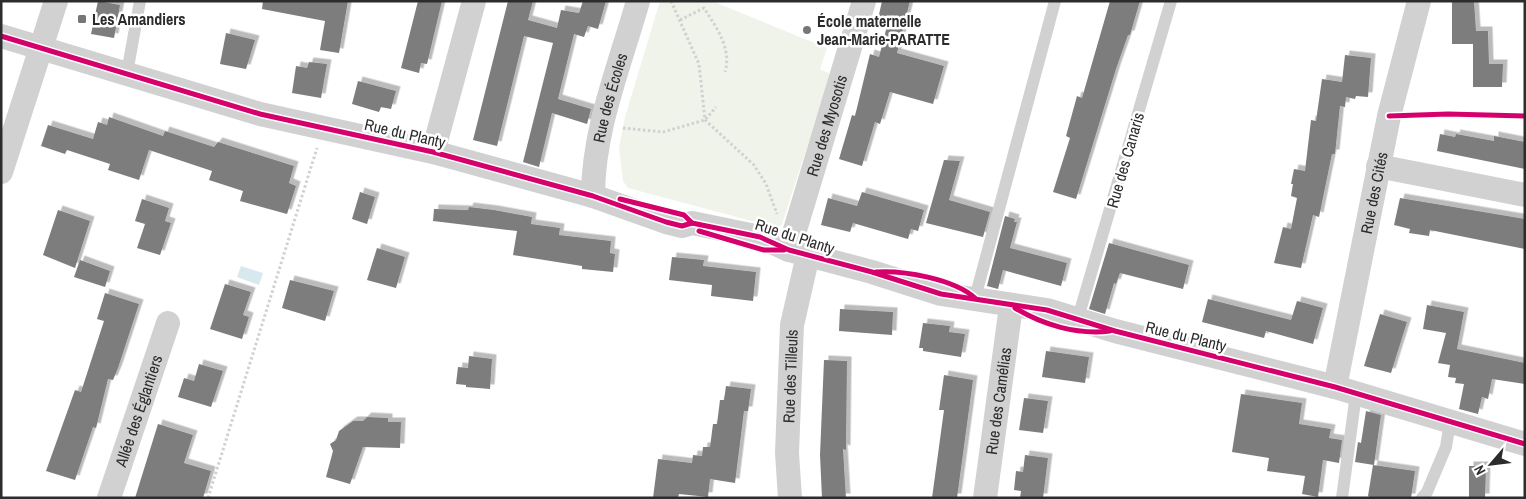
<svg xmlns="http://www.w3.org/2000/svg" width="1526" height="499" font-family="'Archivo Narrow',sans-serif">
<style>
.green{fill:#f0f3ea}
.water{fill:#d7e9ef}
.building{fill:#7d7d7d;filter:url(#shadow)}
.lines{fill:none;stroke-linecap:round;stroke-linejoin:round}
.path{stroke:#d1d1d1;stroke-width:3;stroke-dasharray:2.5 2.5;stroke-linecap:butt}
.service{stroke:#d1d1d1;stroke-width:12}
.minor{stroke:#d1d1d1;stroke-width:24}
.cycleway-casing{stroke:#fff;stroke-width:8}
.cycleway{stroke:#d6006c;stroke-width:5}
.poi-dot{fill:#767676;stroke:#fff;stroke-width:2}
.labels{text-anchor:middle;stroke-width:5;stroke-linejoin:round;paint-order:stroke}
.poi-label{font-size:16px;font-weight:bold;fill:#2c2c2c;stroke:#fff;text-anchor:start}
.street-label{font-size:16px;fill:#2c2c2c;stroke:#fff}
</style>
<defs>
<filter id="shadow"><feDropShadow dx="4.5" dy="-4.5" stdDeviation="0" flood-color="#0004"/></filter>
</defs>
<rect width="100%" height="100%" fill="#fff"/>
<path class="green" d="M660,1H712L827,48L820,69L831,74L782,224L778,228L628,188L623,181L619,148L625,117Z"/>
<path class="water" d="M241,266L263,273L259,285L237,277Z"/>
<g class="building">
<path d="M98,1L120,5L114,38L91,34Z"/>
<path d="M263,1H348L339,53L320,50L325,21L262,9Z"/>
<path d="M418,1H442L427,64L421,63L419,73L401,68Z"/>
<path d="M508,1H533L528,20L557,28L561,10L579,13L583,1H606L598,29L588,26L584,37L574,34L558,99L591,109L587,124L552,113L539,167L523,162L553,43L524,36L497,146L473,140Z"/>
<path d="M882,1H910L897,53L944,66L933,104L890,92L880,124L875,122L862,166L839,159L852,115L855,116L870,54L879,57L888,22L878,19Z"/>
<path d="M1110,1H1140L1130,35H1128L1116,69L1076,199L1053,192L1070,138L1066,136L1077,96L1082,98Z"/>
<path d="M1452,1H1474L1476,31H1488L1489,64H1503L1502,87H1473V44H1452Z"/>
<path d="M226,33L255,40L246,69L220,64Z"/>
<path d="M1345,55L1371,58L1368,97L1356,96L1355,99L1346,97L1345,107L1340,106L1335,154H1332L1319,217L1313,215L1301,268L1274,263L1283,227L1291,229L1297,198L1291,196L1293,184H1291L1294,169L1305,171L1311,120L1316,121L1322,79L1342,82Z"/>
<path d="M309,62L327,64L321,98L292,93L296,66L307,68Z"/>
<path d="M358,81L396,91L391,109L381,107L379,112L352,104Z"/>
<path d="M109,117L163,136L165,131L214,147L218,142L294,166L289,183L296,186L287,214L240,201L243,191L209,180L212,171L149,150L139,180L108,170L110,164L67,150L65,154L41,146L48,125L93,139L98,122L107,125Z"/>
<path d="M1440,134L1455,137L1456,134L1494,141V136L1525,142V169L1437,151Z"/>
<path d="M944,160L960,161L949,200L990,212L983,237L926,223Z"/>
<path d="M360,192L375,197L367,224L352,219Z"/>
<path d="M862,192L924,210L918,231L911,229L908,239L853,223L850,232L821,225L828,198L857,206Z"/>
<path d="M1400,198L1525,219V249L1430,230L1429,236L1409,233L1410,229L1394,225Z"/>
<path d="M142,199L169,208L165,221L171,223L160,255L137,248L145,224L135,221Z"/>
<path d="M469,207L494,210L532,217L531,224L560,228L559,235L611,241L610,253L615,254L613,272L582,269V266L513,255L517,231L433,221L434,209L468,210Z"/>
<path d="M58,210L90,221L75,268L43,255Z"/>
<path d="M1005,216L1015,219L1014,222H1017L1010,248L1067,263L1061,286L1003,270L998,289L987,286Z"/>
<path d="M1109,243L1189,265L1183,289L1120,273L1116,284L1114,283L1105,314L1089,309Z"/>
<path d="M377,248L405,257L396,288L367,280Z"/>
<path d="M672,257L704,260L703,266L756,272L753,301L711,296L712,285L669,280Z"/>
<path d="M80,260L110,271L105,287L74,277Z"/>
<path d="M290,280L334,291L325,321L282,308Z"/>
<path d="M225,284L251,292L243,315L249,317L242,339L210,329Z"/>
<path d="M105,293L139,304L118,368L113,380L108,379L96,428L93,427L75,480L46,471L75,390L81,392L104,321L97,319Z"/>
<path d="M1208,299L1291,320L1297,301L1323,308L1313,344L1266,331L1264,338L1202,322Z"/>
<path d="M1427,305L1464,312L1457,349L1525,363V384L1492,379L1488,399L1482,397L1478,414L1459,409L1464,384L1455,383L1456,378L1448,377L1450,365L1438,363L1446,333L1423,329Z"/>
<path d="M840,309L893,312L892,335L839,331Z"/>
<path d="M1380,314L1407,322L1391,373L1364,366Z"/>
<path d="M923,323L950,326L949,332L965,334L961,357L923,351V348H919Z"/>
<path d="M1046,351L1089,357L1085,383L1042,377Z"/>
<path d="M469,356L492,359L490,389L466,387V385L456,384L458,367L468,368Z"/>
<path d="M824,360L847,361L846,450L843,449L846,498H822L820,455Z"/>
<path d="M199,364L223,371L211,407L178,397L184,378L194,381Z"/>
<path d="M944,375L973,380L957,498H932L944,410H939Z"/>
<path d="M726,386L751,389L748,411H744L735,483L710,479L708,497L679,494L678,498H653L658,459L692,463L693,455L702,456L703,447H710L713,424H717L720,400H724Z"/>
<path d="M1241,394L1302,403L1299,424L1331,429L1329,438L1342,440L1339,463L1323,460L1318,497L1302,494L1305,476L1267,471L1269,458L1232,452Z"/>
<path d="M1024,398L1048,401L1043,433L1019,430Z"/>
<path d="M1366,411L1381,415L1374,465L1355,462L1358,442L1361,443Z"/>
<path d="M367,417L388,418V422H401L400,448L363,447L350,484L326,477L333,451L330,444L336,440L339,431L353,421H363Z"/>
<path d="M158,424L193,435L184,463L211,471L203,498H135Z"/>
<path d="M1025,455L1048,458L1043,498H1020L1021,491L1014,490L1016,471L1023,472Z"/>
<path d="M1373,465L1415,471L1411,498H1371L1368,496Z"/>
<path d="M1469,466H1486L1485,498H1469Z"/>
</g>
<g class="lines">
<g class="path">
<path d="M671,1L699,64L705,120L754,165L766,184L777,214"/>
<path d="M680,20L704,8C716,27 732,48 725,72"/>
<path d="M623,128L663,132L705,120L716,107"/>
<path d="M208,498L317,148"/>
</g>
<g class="service">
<path d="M127,73L140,1"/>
<path d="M975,298L1055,1"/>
<path d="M1078,318L1171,1"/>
<path d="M1342,498L1356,394"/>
<path d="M1422,498L1427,492L1446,447L1450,422"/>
</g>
<g class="minor">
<path d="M1,36L260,114L433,152L593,196L666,222L682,226L692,223L760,237L789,250L872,272L941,294L1047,310L1115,331L1335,387L1525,444"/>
<path d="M433,152L474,1"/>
<path d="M1378,166L1525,195"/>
<path d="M1,172L56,1"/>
<path id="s1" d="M593,196C593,129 620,65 638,1"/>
<path id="s2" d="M789,250L864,1"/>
<path id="s3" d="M1335,387L1389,116L1419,1"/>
<path id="s4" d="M109,498L168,323"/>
<path id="s5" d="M790,498L787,453L792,325L808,255"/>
<path id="s6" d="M985,498L1011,306"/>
</g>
<defs>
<g id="cycleway">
<path d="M1,36L260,114L433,152L593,196L666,222L682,226L692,223L760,237L789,250L872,272L941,294L1047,310L1115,331L1335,387L1525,444"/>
<path d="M1389,116L1448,114L1525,116"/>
<path d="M620,199L684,215L692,223"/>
<path d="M699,231L764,250H784"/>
<path d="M876,272C903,270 954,279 975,298"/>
<path d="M1015,308C1043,325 1077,335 1110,331"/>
</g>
</defs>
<use href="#cycleway" class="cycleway-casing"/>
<use href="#cycleway" class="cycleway"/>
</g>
<g class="poi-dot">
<rect x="77" y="14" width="10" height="10" rx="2.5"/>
<circle cx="807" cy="30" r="5"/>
</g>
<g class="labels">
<g class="poi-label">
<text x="92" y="25">Les Amandiers</text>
<text x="817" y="27">École maternelle<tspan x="817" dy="18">Jean-Marie-PARATTE</tspan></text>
</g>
<g class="street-label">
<text dy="6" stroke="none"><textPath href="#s1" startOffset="100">Rue des Écoles</textPath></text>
<text dy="6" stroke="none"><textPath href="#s2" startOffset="130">Rue des Myosotis</textPath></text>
<text transform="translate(405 133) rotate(13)" y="6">Rue du Planty</text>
<text transform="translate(1125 160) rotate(-74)" y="6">Rue des Canaris</text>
<text dy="6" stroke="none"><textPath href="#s3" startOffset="198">Rue des Cités</textPath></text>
<text transform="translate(795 236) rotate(18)" y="6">Rue du Planty</text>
<text transform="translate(1186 336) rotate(14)" y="6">Rue du Planty</text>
<text dy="6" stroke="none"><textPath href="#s5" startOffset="122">Rue des Tilleuls</textPath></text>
<text dy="6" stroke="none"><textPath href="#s6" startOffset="98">Rue des Camélias</textPath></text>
<text dy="6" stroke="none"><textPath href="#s4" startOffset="92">Allée des Églantiers</textPath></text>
</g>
</g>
<rect width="1526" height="499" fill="none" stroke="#2c2c2c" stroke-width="5"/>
<g transform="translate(1491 464) rotate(242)" stroke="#ffffff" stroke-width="4" paint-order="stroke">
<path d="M0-4L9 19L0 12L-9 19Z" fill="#2c2c2c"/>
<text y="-8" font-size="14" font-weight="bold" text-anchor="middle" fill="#2c2c2c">N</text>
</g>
</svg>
